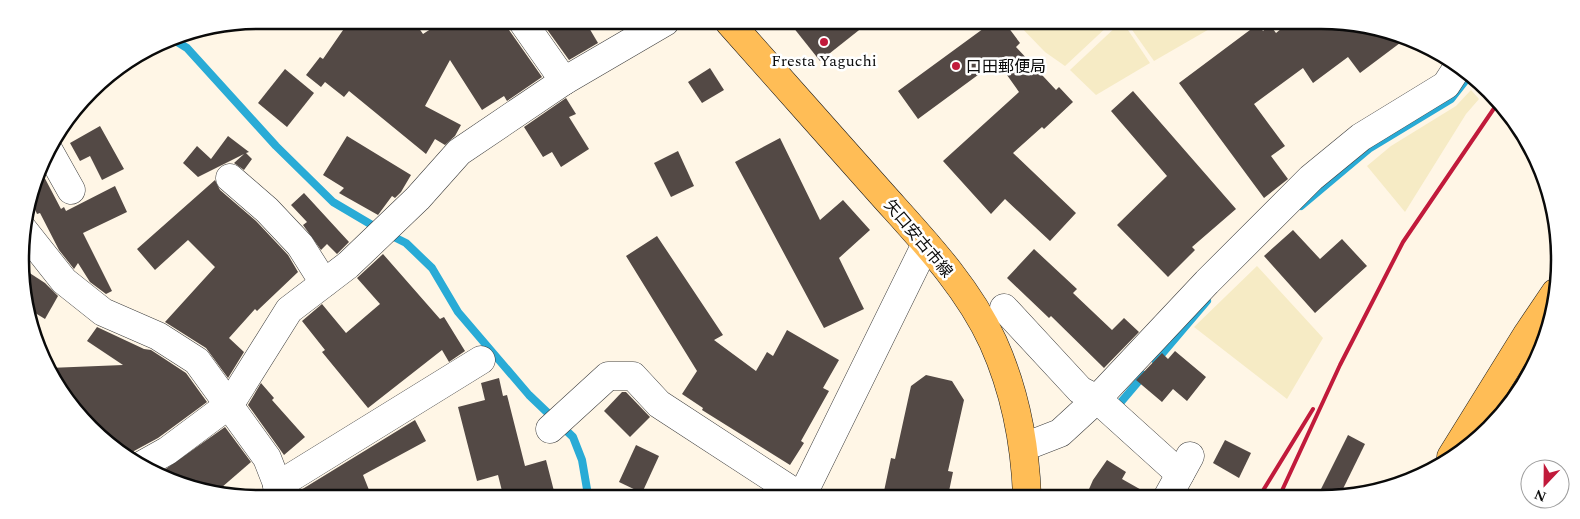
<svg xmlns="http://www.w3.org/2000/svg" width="1580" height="519" font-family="Spectral,'Noto Sans JP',serif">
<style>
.farmland{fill:#f6ebc5}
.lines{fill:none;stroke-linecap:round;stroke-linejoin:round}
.stream{stroke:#29abd6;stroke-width:8}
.building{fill:#534945}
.minor-casing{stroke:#3d3d3d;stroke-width:29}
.major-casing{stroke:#1b1b1b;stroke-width:29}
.minor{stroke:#fff;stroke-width:28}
.major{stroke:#ffbd56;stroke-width:28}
.rail{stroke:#c11a3b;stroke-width:4}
.poi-dot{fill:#c11a3b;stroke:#fff;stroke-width:2}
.labels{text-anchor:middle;stroke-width:5;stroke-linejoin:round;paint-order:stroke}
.poi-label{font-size:16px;fill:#0a0a0a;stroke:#fff}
.street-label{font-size:16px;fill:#0a0a0a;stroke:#fff}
.rim{fill:none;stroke:#0a0a0a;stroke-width:2.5}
</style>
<rect width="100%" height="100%" fill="#fff6e6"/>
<g class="farmland">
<path d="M1017,23L1110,24L1065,66L1045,52Z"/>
<path d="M1119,24H1124L1150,63L1096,95L1070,70Z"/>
<path d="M1128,24H1218L1154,61Z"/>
<path d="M1471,90L1479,99L1466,114L1405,212L1367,166L1391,146L1456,106Z"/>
<path d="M1257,266L1323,338L1287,399L1194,327Z"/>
</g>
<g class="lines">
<g class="stream">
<path d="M171,38L187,48L276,146L333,202L377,228"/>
<path d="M1301,206L1370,148L1451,99L1469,76"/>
<path d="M388,234L406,243L432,268L458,312L529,395L573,437L582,460L588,495"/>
<path d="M1156,361L1207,301"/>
<path d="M1121,402L1144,375"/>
</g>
</g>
<g class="building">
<path d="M350,20L414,21L423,34L443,21H507L509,30L542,77L507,101L504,96L482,110L450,60L425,106L461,125L455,136L445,145L435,139L426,154L349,91L344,97L325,82L321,87L306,75L320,57L323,59Z"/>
<path d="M541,21H585L598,43L569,60Z"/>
<path d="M789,22H834L868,23L820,61Z"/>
<path d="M991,23H1005L1020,43L1016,47L1056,90L1059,87L1073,102L1044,129L1042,127L1013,153L1076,213L1050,241L1005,199L991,214L943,161L1019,92L997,61L918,119L898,91Z"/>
<path d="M1258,24L1263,31L1270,25L1276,33L1287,24L1368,25L1404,40L1360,73L1348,57L1313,83L1303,68L1254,104L1285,146L1271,156L1288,179L1264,198L1179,83Z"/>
<path d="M710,68L724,90L702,103L688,82Z"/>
<path d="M285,69L314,93L287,127L258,103Z"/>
<path d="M1133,91L1236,209L1192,247L1195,250L1168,277L1117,225L1167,176L1111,111Z"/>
<path d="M566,98L576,114L569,117L589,149L561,167L552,152L543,157L524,127Z"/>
<path d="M100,126L124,169L102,180L90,156L80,161L70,143Z"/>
<path d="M228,136L249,152L246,153L252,159L244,170L234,163L244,154L198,177L183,163L197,146L211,159Z"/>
<path d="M347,136L411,175L401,192L395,198L392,196L378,215L339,193L344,188L323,175Z"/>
<path d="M780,138L820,220L843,200L870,230L839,258L864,309L824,328L735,162Z"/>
<path d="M678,151L694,186L671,197L654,163Z"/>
<path d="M40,169L61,209L64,207L66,211L115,186L127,212L83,233L112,291L106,294L90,282L78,263L74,269L59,250L40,213L37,214L31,200Z"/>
<path d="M215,180L220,190L256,221L288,255L298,272L257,311L255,309L229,338L244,352L228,378L206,348L165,322L215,267L188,240L155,270L137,249Z"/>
<path d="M304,193L349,242L337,254L327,244L321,250L303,225L307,222L291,205Z"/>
<path d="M1293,230L1320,259L1342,239L1367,266L1315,313L1264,256Z"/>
<path d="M657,236L723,335L714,340L756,371L767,352L773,356L787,330L839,360L823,388L829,391L801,441L804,443L790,465L702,410L703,408L682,394L697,371L626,256Z"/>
<path d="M1034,249L1077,289L1073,293L1112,330L1124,318L1139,332L1104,368L1051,316L1049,318L1007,278Z"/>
<path d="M383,254L440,319L444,317L465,351L449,362L442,350L368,408L322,352L325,350L302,321L322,304L346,333L380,304L357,278Z"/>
<path d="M25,270L45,283L58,296L45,319L27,308Z"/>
<path d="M97,327L144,349L151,350L186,373L207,402L158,438L134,451L128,459L61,393L49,368L123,365L87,341Z"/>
<path d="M1175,351L1206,377L1187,401L1173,389L1162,402L1136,380L1162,353L1168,359Z"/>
<path d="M926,375L952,381L964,400L948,471L953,472L948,496H883L891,458L895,459L911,386Z"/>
<path d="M499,378L503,396L507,395L525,466L546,460L555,495H503L498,475L477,481L458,407L485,400L481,383Z"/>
<path d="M261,383L274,398L272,400L305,437L284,455L248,405Z"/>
<path d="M622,392H626L650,417L630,437L604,411Z"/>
<path d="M415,420L426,441L363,475L371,495H296V493Z"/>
<path d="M225,427L251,462L214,494L160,473Z"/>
<path d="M1348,435L1365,444L1339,497H1317Z"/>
<path d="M1225,440L1251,453L1239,478L1213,463Z"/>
<path d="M636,445L659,456L642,493L619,482Z"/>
<path d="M1107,460L1126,472L1122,479L1152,496H1086L1093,480Z"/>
</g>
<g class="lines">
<defs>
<g id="minor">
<path d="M522,21L564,81"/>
<path d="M48,149L71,190"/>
<path d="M230,178L267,210L300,245L324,283"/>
<path d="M22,228L64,281L103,312L158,336L197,361L267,458L281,494"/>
<path d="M1004,308L1080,390L1097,399L1207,282L1311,178L1361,137L1446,85L1459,65"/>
<path d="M550,429L608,376H633L659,404L800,496"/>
<path d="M1024,447L1060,433L1097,399L1180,474"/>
<path d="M142,465L167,451L230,404L289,310L348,265L418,198L459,152L564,81L665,22"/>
<path d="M277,486L481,360"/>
<path d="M802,496L926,244"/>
<path d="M1168,496L1190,456"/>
</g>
<g id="major">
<path d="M729,22C779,79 830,135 880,192C921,238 967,285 993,342C1015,391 1025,443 1027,496"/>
<path d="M1451,457L1528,333L1555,293"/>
</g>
</defs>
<use href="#minor" class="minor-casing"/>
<use href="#major" class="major-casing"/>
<use href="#minor" class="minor"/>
<use href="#major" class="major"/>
<g class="rail">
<path d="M1259,497L1313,409"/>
<path d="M1279,497L1340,365L1403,242L1497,104"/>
</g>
</g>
<g class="poi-dot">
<circle cx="824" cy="42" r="5"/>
<circle cx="956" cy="66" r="5"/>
</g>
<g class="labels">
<g class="poi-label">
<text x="824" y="66">Fresta Yaguchi</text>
<text x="966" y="72" text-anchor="start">口田郵便局</text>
</g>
<g class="street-label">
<text transform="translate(919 238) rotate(50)" y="6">矢口安古市線</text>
</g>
</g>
<path d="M0 0H1580V519H0ZM259 29H1321A230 230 0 0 1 1551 259V260A230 230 0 0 1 1321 490H259A230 230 0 0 1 29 260V259A230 230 0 0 1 259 29Z" fill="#fff" fill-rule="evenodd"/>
<path class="rim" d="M259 29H1321A230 230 0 0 1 1551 259V260A230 230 0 0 1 1321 490H259A230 230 0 0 1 29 260V259A230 230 0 0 1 259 29Z"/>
<g transform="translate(1545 484) rotate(202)"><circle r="24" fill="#ffffff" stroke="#9d9d9d"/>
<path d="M0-4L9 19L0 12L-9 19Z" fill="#c11a3b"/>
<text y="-8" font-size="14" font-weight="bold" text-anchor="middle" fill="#0a0a0a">N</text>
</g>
</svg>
